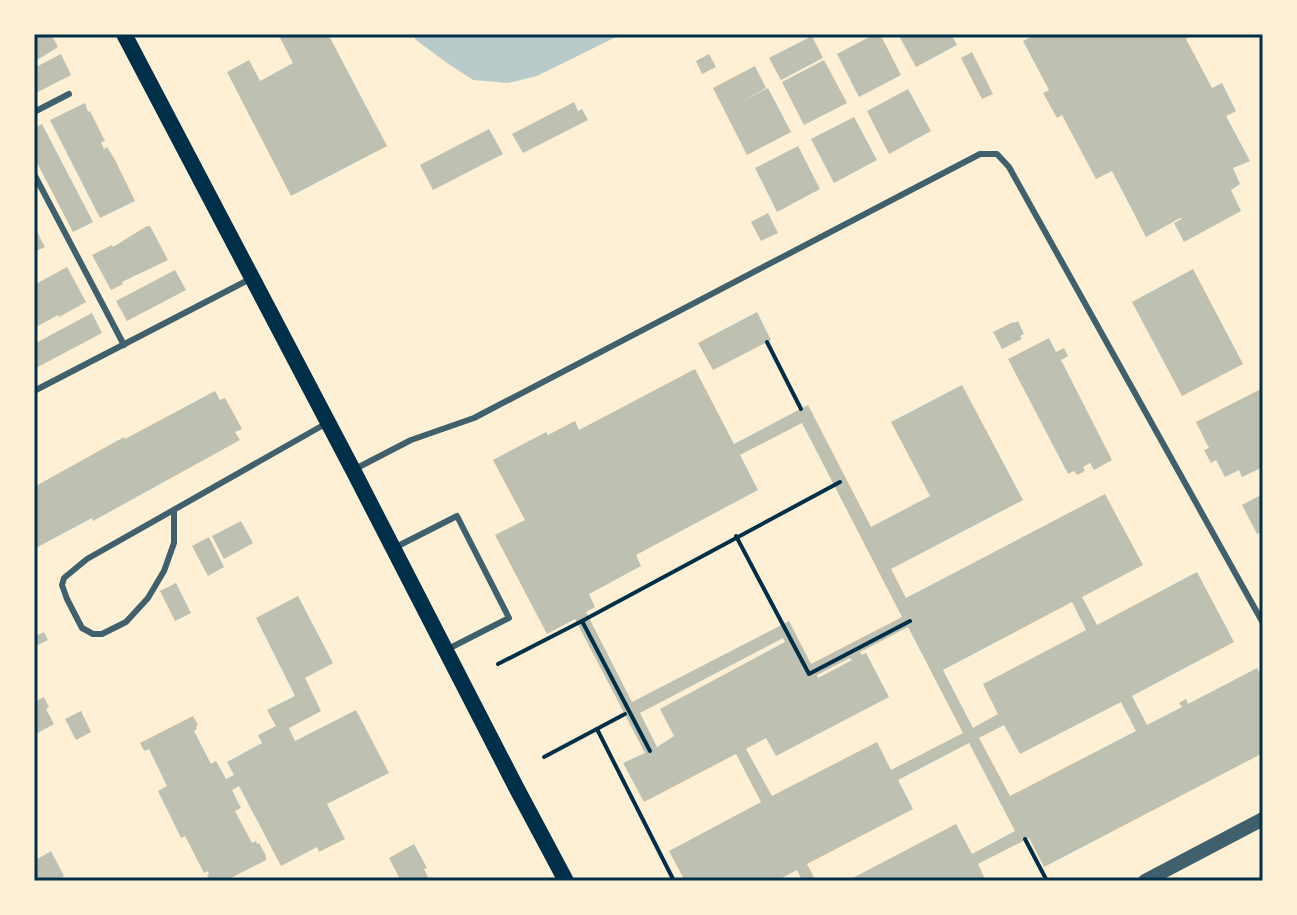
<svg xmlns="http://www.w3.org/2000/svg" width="1297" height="915" font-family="'IBM Plex Serif',serif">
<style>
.green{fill:#b9caca}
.building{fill:#bec0b2;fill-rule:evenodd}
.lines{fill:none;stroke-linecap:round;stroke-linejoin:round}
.path{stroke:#003049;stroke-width:4}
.service{stroke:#3f606c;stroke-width:6}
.tertiary{stroke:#3f606c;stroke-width:14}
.secondary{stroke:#003049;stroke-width:16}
.neatline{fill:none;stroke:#003049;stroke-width:3}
</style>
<rect width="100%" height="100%" fill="#fdf0d5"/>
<path class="green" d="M412,34H622L537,76L508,83L473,80L447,63L416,40Z"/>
<g class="building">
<path d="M34,34H51L58,47L34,62Z"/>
<path d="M278,34H328L387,146L291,196L227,72L249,60L260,81L293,63Z"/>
<path d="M875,34H880L901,75L859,97L837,54Z"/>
<path d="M898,34H951L957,45L916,67Z"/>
<path d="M1036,34H1194L1186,39L1212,88L1222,83L1236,111L1226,116L1250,161L1233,168L1240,184L1231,190L1241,211L1184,242L1174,223L1182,219L1180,218L1146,237L1112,171L1096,179L1062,115L1057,118L1043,93L1049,90L1023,41Z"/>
<path d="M812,36L823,58L781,80L769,58Z"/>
<path d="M972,52L993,94L982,99L961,58Z"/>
<path d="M61,54L71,75L34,94V68Z"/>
<path d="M709,54L716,67L702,74L696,61Z"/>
<path d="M824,60L847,103L804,125L782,82Z"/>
<path d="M755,66L766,88L743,101L768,88L791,132L747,155L713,88Z"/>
<path d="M908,89L931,131L889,154L867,111Z"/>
<path d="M574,102L578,111L582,109L588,120L523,153L512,134Z"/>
<path d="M85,103L88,112L90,111L105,141L101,142L104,149L107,147L115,160L135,201L100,218L50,120Z"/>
<path d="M854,117L877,160L834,183L811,139Z"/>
<path d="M42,124L93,222L73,232L34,157V128Z"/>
<path d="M489,129L503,154L433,190L420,165Z"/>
<path d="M798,146L820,189L777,212L755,168Z"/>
<path d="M768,213L778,233L761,241L751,222Z"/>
<path d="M34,226L45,247L34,252Z"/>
<path d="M147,226H150L168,260L122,282L123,284L111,290L92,255L112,245L113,247Z"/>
<path d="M67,267L86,302L59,317L58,315L34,328V285Z"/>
<path d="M1193,269L1243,364L1182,396L1132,302Z"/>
<path d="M175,270L186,290L127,321L116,301Z"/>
<path d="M757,312L771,340L713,370L698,343Z"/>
<path d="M92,313L102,333L34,369V344Z"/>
<path d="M1018,321L1024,334L1020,336L1022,339L1002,349L993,332L1013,322L1014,323Z"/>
<path d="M1049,338L1056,352L1064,348L1068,356L1061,360L1112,460L1094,470L1090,463L1083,467L1085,471L1077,475L1074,471L1068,474L1008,359Z"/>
<path d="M695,369L734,444L808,405L871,527L930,496L891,422L962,385L1023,500L891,569L906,598L1105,494L1143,565L1082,597L1097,625L1197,572L1234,642L1132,696L1147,725L1182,707L1179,703L1186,699L1188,704L1257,668L1263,680V753L1044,867L1029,838L978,864L986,881H847L956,824L972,854L1015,831L969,743L898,780L913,809L807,864L816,881H802L797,870L776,881H685L669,851L761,802L736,754L644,802L623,763L645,753L575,619L547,634L495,535L525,520L493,460L546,432L548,435L575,421L579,430ZM802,423L902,617L811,664L789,621L632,702L586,612L595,607L589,594L641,566L636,555L758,490L740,455ZM1072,602L1086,630L983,684L998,714L973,728L943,670ZM908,627L963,733L891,770L877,742L772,796L746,749L766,738L776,756L889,697L866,653L861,655L860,652ZM783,638L785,642L660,709L674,736L657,747L640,713ZM850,658L852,660L818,678L817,675ZM1121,702L1136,731L1010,796L979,738L1004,725L1020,754Z"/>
<path d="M1263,388V467L1242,477L1239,470L1225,477L1216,460L1211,463L1204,450L1209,448L1196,422Z"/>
<path d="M215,391L220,400L225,398L242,429L235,432L240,440L93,521L92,518L34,549V487L124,437L125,439Z"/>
<path d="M1263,494V531L1257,534L1242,505Z"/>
<path d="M241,521L253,543L224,559L212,536Z"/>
<path d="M209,537L224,567L208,576L192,546Z"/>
<path d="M176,583L191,613L175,621L160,591Z"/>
<path d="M298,596L333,663L305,678L321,711L289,728L295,741L356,710L389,773L327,804L345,839L319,852L317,847L281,866L239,786L232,790L241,808L235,811L252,843L256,841L257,844L259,843L266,856V860L225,881H211L207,875L209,874L208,871L204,873L185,836L181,838L158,791L167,786L149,749L145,751L143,749L140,743L193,716L198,725L196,726L197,729L194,731L211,764L216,761L226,779L234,775L227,762L262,743L258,735L276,726L267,710L295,696L256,618Z"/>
<path d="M44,632L48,640L34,647V637Z"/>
<path d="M44,697L49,707L46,709L54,724L34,735V702Z"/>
<path d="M81,711L91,732L76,740L65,719Z"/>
<path d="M414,844L427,868L424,869L430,881H401L389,858Z"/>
<path d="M51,851L64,876L54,881H34V861Z"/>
</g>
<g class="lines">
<g class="path">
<path d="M767,342L801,409"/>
<path d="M736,536L809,674L910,621"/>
<path d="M582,621L650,751"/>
<path d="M498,664L582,621L840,482"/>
<path d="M597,729L674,881"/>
<path d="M544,757L625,714"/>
<path d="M1025,839L1047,881"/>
</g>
<g class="service">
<path d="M34,112L69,94"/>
<path d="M34,174L124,345"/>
<path d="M34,391L252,278"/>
<path d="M355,469L411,440L474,418L980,154H997L1009,167L1263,623"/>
<path d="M174,510V543L164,571L148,598L126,622L102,634H93L82,628L67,599L62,585L64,578L87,559L327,423"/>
<path d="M394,548L457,516L509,618L446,650"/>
</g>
<path class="tertiary" d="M1145,881L1263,819"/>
<path class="secondary" d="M124,34L353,470L517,789L566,881"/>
</g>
<rect width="1297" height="915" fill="none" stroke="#fdf0d5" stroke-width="72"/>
<rect x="36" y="36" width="1225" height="843" class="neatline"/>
</svg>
